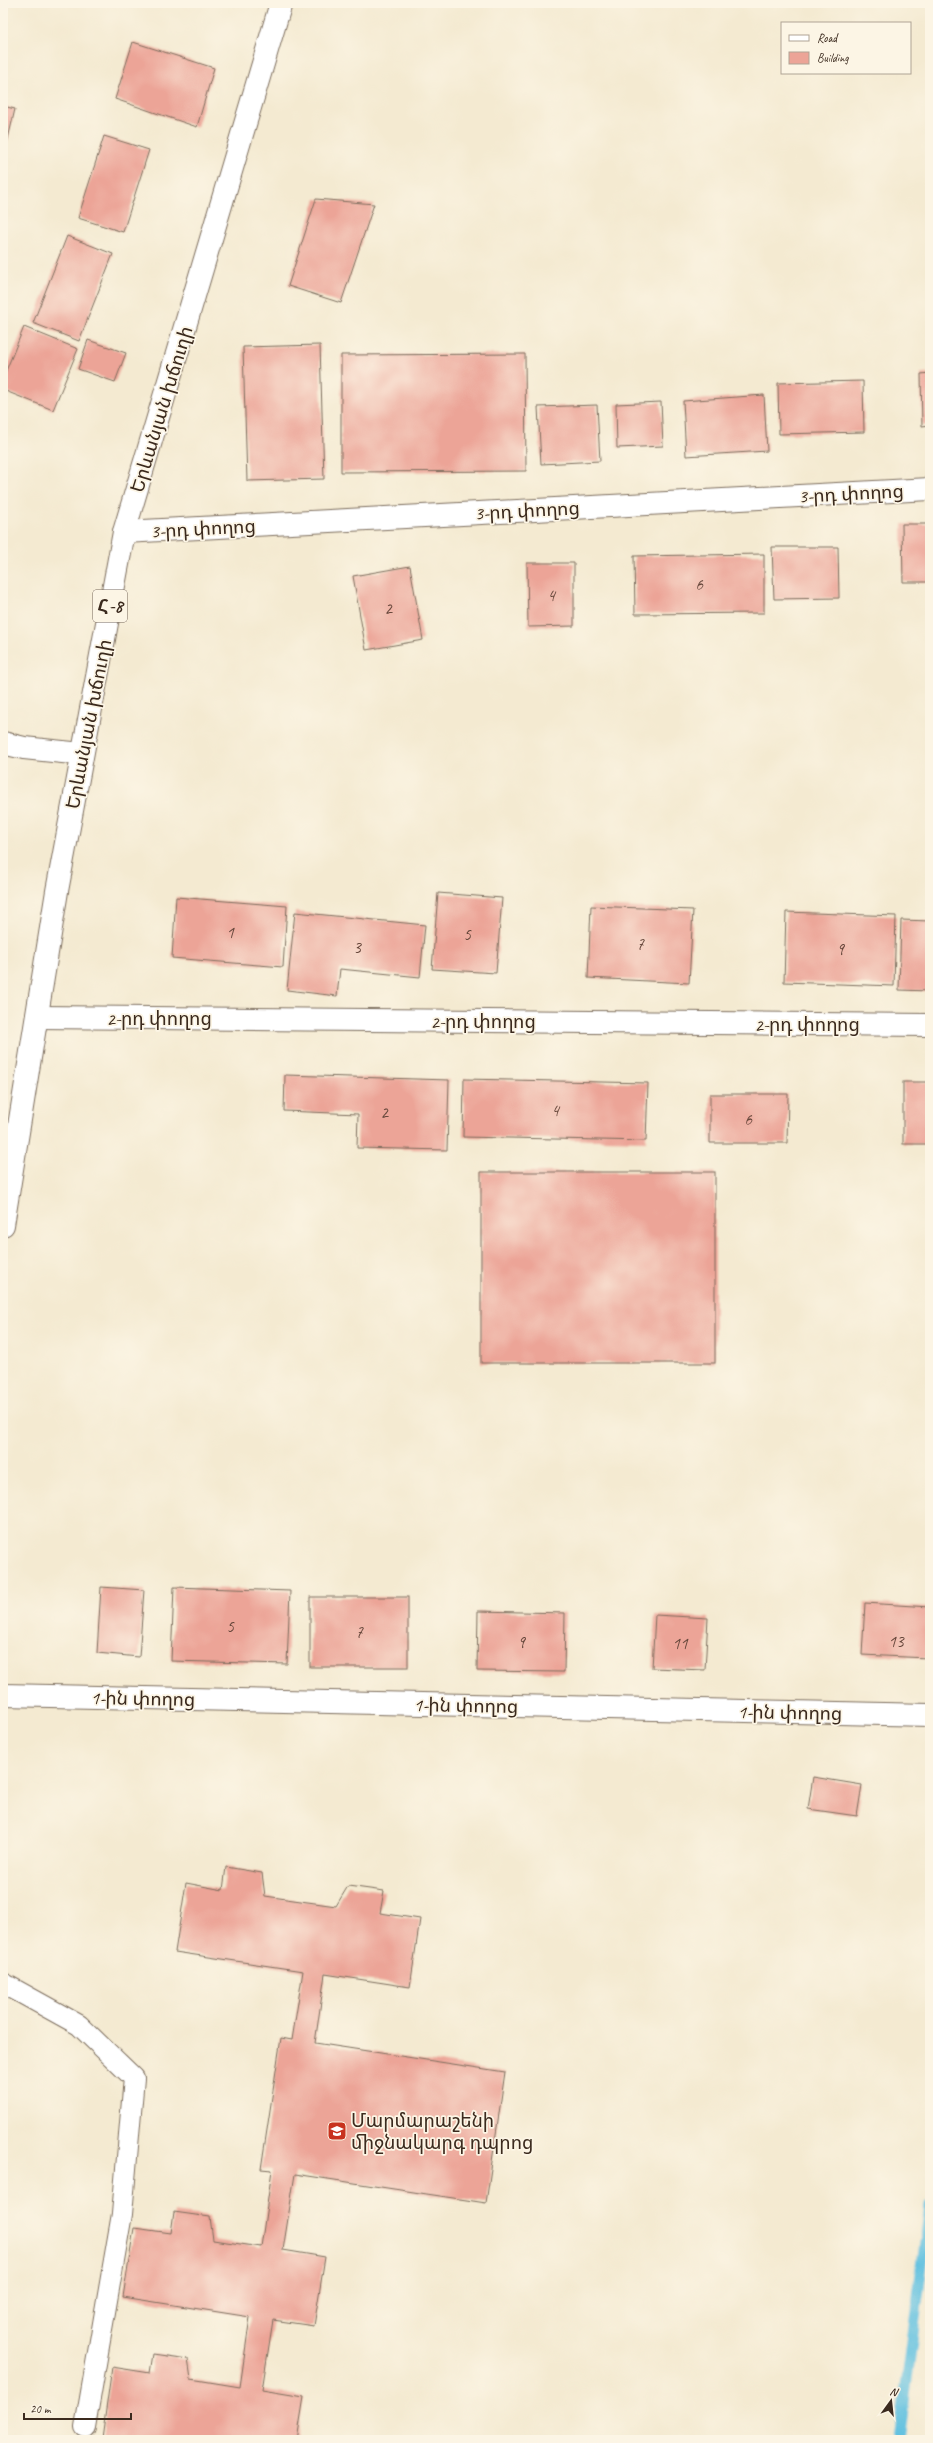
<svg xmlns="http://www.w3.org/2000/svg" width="933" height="2443" font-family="Caveat,'Noto Sans Armenian',sans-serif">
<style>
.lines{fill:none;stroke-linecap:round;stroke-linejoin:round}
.stream{stroke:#62c1e0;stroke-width:11}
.building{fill:#eca497}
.lane-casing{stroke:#7c6d5d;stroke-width:22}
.street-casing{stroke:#7c6d5d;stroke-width:24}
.primary-casing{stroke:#7c6d5d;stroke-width:24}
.lane{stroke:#fff;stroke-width:20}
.street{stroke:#fff;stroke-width:22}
.primary{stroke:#fff;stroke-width:22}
.labels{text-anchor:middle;stroke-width:3.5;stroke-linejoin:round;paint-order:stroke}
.number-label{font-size:17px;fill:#67483c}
.shield{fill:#fcf5e5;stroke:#75675a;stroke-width:1}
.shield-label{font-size:18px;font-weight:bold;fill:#3b2a1e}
.street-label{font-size:19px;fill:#3b2a1e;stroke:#fcf5e5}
.poi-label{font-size:19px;fill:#3b2a1e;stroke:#fcf5e5;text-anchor:start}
</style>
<rect width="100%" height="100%" fill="#fcf5e5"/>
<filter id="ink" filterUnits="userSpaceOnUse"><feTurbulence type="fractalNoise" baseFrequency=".025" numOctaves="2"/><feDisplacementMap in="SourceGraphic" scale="8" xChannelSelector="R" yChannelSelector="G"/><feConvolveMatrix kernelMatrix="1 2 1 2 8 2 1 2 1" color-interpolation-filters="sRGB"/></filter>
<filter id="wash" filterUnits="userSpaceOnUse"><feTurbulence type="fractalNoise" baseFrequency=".012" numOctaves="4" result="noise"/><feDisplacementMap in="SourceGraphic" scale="16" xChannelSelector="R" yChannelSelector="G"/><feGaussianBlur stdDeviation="0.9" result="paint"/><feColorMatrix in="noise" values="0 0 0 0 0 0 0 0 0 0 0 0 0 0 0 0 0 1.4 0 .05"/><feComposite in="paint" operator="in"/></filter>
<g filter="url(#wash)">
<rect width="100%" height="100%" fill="#f4ead1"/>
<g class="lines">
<path class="stream" d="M899,2440L930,2205"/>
</g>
<g id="blocks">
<g class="building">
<path d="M133,42L214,68L197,127L115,99Z"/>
<path d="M3,106L15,109L4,156H3Z"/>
<path d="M104,136L149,150L123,232L78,218Z"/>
<path d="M316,199L374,204L341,303L288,286Z"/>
<path d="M67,236L113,254L79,341L33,323Z"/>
<path d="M24,327L78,349L53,410L3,390V378Z"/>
<path d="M88,340L126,353L115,382L78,369Z"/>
<path d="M320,345L324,479L247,481L243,347Z"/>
<path d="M525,354L526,471L341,472V355Z"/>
<path d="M930,373V425L922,426L921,374Z"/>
<path d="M863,381L864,432L779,434L778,383Z"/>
<path d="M764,395L767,451L686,456L683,401Z"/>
<path d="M661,402L663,446L617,448L616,404Z"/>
<path d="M597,405L600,461L541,464L538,407Z"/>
<path d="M902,524H930V582H903Z"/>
<path d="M772,547H838L839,598L774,599Z"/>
<path d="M764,554V613L635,614L634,556Z"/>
<path d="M527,563H574V626L528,627Z"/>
<path d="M410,566L423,640L366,650L353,576Z"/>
<path d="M438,893L502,898L496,973L432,969Z"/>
<path d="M176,897L287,906L283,967L172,958Z"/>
<path d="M591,906L693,910L689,983L588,978Z"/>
<path d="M295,912L425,925L420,977L340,969L337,996L287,990Z"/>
<path d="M786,912L896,916L894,986L784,982Z"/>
<path d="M901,920L930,921V991L899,990Z"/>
<path d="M285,1075L449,1080L447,1150L357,1148L358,1114L284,1111Z"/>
<path d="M464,1079L648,1083L646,1141L463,1137Z"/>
<rect x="903" y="1082" width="27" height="62"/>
<path d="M710,1094H788L787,1143H710Z"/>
<rect x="481" y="1172" width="234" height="191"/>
<path d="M101,1587L144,1590L139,1657L97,1653Z"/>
<path d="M174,1587L290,1591L287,1664L171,1661Z"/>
<rect x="310" y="1597" width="98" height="70"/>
<path d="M865,1603L930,1607L928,1658L862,1655Z"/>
<path d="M478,1611L565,1613L564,1672L477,1671Z"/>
<path d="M655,1615L708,1618L705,1670L652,1668Z"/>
<path d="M813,1777L862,1785L857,1816L808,1809Z"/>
<path d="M226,1867L262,1873L265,1896L336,1906L348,1886L384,1891L380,1913L420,1919L410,1987L325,1974L315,2043L505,2072L486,2203L295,2174L283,2250L325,2257L314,2326L273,2320L262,2390L304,2397L297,2440H114L102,2438L112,2367L150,2373L153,2354L188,2359L191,2379L240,2387L250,2317L123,2297L134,2228L171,2233L174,2212L210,2217L213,2240L261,2247L272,2170L261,2169L281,2038L292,2040L303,1971L175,1952L186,1883L223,1890Z"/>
</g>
</g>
</g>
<g filter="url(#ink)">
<use href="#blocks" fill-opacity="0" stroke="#7c6d5d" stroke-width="1"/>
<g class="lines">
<defs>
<path id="lane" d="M3,1983L79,2025L134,2078L122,2214L85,2427"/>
<g id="street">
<path d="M124,532L930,489"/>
<path d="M3,743L24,748L82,754"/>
<path d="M37,1017L930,1025"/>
<path d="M3,1695L930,1715"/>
</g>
<path id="primary" d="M3,1225L57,891L124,532L281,3"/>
</defs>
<use href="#lane" class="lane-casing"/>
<use href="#street" class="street-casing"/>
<use href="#primary" class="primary-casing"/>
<use href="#lane" class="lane"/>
<use href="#street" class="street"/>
<use href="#primary" class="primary"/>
</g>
</g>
<defs>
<symbol id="school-square" viewBox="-11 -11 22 22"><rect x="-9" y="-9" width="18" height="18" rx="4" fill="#c8321e" stroke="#fcf5e5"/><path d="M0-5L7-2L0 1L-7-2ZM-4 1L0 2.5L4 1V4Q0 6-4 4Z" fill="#fff"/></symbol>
</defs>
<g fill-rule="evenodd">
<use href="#school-square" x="326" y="2120" width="22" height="22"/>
</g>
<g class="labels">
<g class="number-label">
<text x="699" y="590">6</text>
<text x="551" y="601">4</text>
<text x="388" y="614">2</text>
<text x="230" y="938">1</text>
<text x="467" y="940">5</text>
<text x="640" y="950">7</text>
<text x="357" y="953">3</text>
<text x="840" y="955">9</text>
<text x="555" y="1116">4</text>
<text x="384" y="1118">2</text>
<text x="748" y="1125">6</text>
<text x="230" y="1632">5</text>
<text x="359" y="1638">7</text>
<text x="896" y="1647">13</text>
<text x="521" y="1648">9</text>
<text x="680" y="1649">11</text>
</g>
<rect class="shield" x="93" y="590" width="34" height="32" rx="3"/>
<g class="shield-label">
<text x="110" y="612">Հ-8</text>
</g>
<g class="street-label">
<text transform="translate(161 409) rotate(-73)" y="7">Երևանյան խճուղի</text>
<text transform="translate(851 493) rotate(-3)" y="7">3-րդ փողոց</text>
<text transform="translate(527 510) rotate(-3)" y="7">3-րդ փողոց</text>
<text transform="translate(203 528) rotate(-3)" y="7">3-րդ փողոց</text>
<text transform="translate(88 724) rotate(-79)" y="7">Երևանյան խճուղի</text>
<text x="159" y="1025">2-րդ փողոց</text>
<text x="483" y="1028">2-րդ փողոց</text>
<text x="807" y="1031">2-րդ փողոց</text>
<text transform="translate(143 1698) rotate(1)" y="7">1-ին փողոց</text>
<text transform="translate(466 1705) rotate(1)" y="7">1-ին փողոց</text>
<text transform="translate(790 1712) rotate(1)" y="7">1-ին փողոց</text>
</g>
<g class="poi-label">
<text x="351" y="2127">Մարմարաշենի<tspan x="351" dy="22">միջնակարգ դպրոց</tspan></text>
</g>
</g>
<rect width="933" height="2443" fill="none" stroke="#fcf5e5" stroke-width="16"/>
<rect x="781" y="22" width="130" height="52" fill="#fcf5e5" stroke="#afa495"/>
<rect x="789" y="35" width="20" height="6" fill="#ffffff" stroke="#afa495"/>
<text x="817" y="42" font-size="12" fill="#3b2a1e">Road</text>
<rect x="789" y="52" width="20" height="12" fill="#eca497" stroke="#afa495"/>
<text x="817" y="62" font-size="12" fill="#3b2a1e">Building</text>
<g transform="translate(891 2401) rotate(15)" stroke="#fcf5e5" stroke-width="3" paint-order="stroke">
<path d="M0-3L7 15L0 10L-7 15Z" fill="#3b2a1e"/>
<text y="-6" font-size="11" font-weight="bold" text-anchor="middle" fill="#3b2a1e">N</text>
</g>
<path d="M24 2413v6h107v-6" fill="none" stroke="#3b2a1e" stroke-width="2"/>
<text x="30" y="2413" font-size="12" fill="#3b2a1e" stroke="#fcf5e5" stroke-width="3" paint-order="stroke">20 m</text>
</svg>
